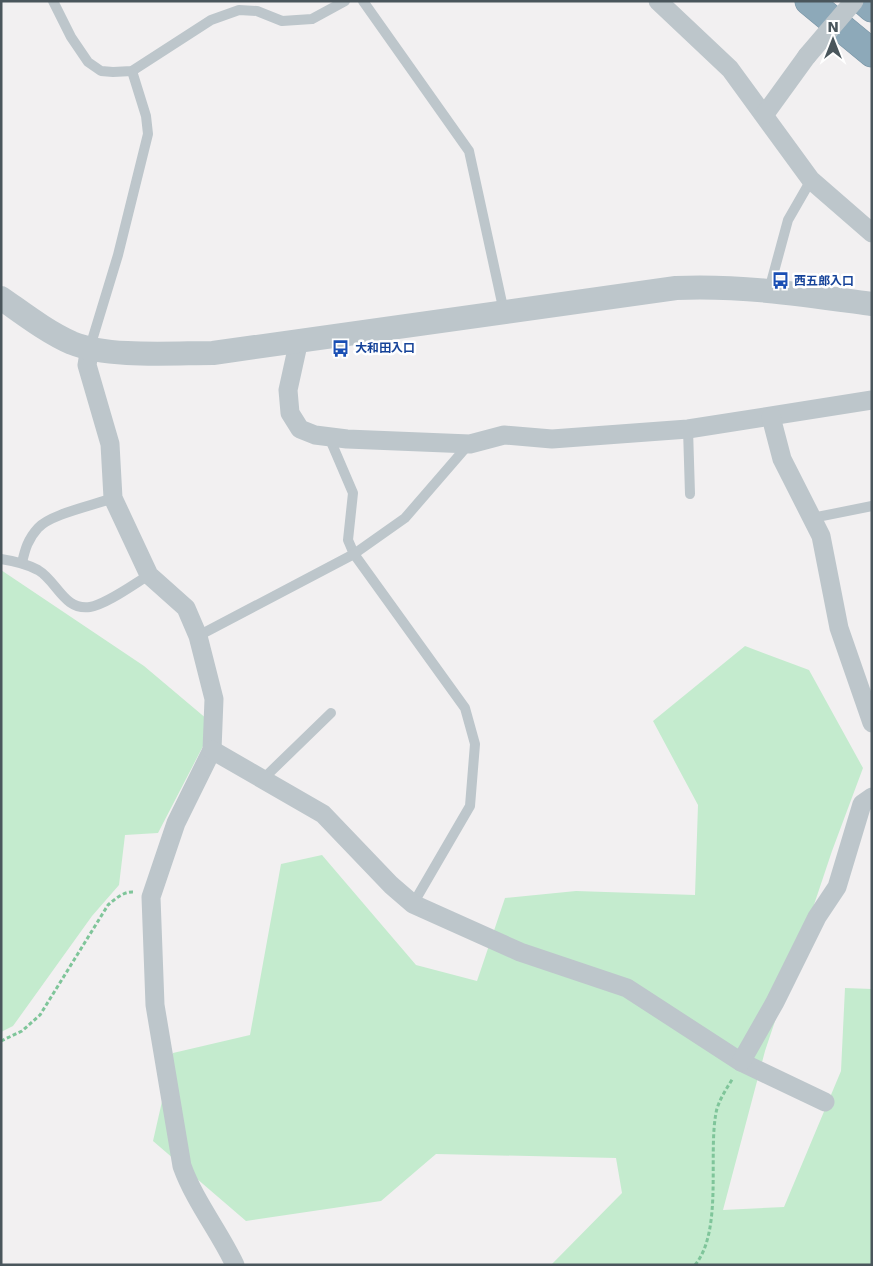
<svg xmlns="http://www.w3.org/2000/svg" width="873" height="1266" font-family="'DejaVu Sans','Noto Sans JP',sans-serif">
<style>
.green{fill:#c4ebce}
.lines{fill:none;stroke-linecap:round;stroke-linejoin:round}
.motorway-casing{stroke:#7994a5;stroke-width:29}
.path{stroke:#7fc59a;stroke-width:3;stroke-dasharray:4 2.5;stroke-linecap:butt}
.service{stroke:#bdc6cb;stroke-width:10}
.minor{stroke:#bdc6cb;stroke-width:19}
.tertiary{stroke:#bdc6cb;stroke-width:24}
.motorway{stroke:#8da9b9;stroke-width:28}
.minor-bridge{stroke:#bdc6cb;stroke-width:19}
.labels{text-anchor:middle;stroke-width:5;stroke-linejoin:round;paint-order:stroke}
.transit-label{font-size:12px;font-weight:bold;fill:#164399;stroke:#fff;text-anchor:start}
</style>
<rect width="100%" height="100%" fill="#f2f0f1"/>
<g class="green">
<path d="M1,570L144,666L214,725L158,833L125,835L119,885L92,916L13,1026L1,1032Z"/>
<path d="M745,646L809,670L863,768L832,851L765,1051L723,1210L784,1207L841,1071L845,988L872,989V1265H551L622,1193L616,1158L436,1154L381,1201L246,1221L153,1141L173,1053L250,1035L281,864L322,855L416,965L477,981L505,898L576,891L695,895L698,805L653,721Z"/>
</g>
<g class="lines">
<defs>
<g id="motorway">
<path d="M809,1L872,53"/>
<path d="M864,1L872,8"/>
</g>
</defs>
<use href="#motorway" class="motorway-casing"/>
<g class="path">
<path d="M1,1041L22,1031L40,1015L108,905C115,899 124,891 134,892"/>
<path d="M695,1265C723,1231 708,1155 716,1113C718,1101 727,1088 733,1078"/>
</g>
<g class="service">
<path d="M53,1L71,37L88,62L101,71L113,72L132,71L211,20L239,10L257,11L282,21L312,19L345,1"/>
<path d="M363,1L469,151L504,312"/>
<path d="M769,290L788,220L811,180"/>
<path d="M90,347L118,255L148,134L146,116L132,71"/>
<path d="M688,429L690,494"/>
<path d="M329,437L353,493L348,540L354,554L465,708L475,744L470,806L413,904"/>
<path d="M812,518L872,506"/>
<path d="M1,559C14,561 27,564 38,570C57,581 64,611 90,607C107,604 134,584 149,575"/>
<path d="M22,563C25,549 28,539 38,528C50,514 95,505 113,498"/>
<path d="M198,636L354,554L405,518L469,444"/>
<path d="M263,779L331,713"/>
</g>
<g class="minor">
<path d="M658,1L730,69L811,180L872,233"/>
<path d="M765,114L807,56"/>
<path d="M299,340L288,390L290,413L300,429L315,435L347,439L470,444L504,435L552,439L688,429L872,400"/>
<path d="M90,347L87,365L110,444L113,498L149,575L186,608L198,636L214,699L212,750L176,823L151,897L155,1005L182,1166C195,1202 219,1231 235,1265"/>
<path d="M771,417L782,459L821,536L839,628L872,723"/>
<path d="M212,750L323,814L391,885L413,904L520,952L627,988L741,1062L825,1102"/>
<path d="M741,1062L775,1002L817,917L837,887L862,804L872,797"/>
</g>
<path class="tertiary" d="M1,298C24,314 47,332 72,343C109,358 173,353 213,353L676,288C742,285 806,295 872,304"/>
<use href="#motorway" class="motorway"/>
<path class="minor-bridge" d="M807,56L854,1"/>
</g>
<defs>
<symbol id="bus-bare" viewBox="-9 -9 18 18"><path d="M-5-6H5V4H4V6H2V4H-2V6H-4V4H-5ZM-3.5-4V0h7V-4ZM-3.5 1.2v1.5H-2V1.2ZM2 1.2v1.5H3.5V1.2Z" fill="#1a4fb4" stroke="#fff" stroke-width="2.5" paint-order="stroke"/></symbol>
</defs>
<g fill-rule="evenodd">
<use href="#bus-bare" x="768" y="268" width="25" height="25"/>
<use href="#bus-bare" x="328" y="336" width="25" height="25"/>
</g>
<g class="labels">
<g class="transit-label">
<text x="794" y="285">西五郎入口</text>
<text x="355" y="352">大和田入口</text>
</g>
</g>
<rect width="873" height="1266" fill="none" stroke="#4a565c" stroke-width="5"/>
<g transform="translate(833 40)" stroke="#ffffff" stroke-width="4" paint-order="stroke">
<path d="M0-4L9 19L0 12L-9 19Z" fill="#4a565c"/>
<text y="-8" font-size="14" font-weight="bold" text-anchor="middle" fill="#4a565c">N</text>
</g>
</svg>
